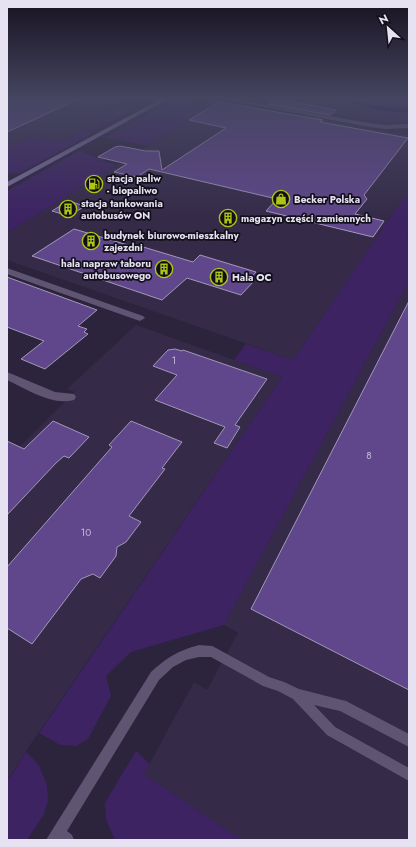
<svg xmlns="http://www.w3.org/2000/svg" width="416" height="847" font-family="Jost,sans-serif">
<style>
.built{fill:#352b49}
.green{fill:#3d2362}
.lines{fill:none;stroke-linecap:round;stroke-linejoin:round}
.canal{fill:#1f003f;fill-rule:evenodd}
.building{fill:#60478b;stroke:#a298b8}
.lane{fill:#5f5573;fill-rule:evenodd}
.street{fill:#5f5573;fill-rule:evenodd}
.secondary{fill:#7d6e9e;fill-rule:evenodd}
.labels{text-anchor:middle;stroke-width:3.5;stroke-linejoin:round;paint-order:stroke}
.far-poi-label{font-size:10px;font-weight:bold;fill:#e6e2f2;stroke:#130f1a;text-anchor:start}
.number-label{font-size:10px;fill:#c4bbd8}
</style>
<rect width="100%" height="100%" fill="#2c233c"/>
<g class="built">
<path d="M7,99H125L109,107L122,111L62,142L34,135L7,148Z"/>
<path d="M259,99H329L347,105L371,109L368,111L390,117L374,119L360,116L356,119L256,101Z"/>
<path d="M221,101L409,135V190L293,360L7,260V233Z"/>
<path d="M409,281V840H242L144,774L194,682L207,690L238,633L224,625Z"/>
<path d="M136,325L282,377L32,742L9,778L7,776V459L75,392L67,389Z"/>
</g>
<g class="green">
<path d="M172,99H199L188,105L199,108L214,100L221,101L147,146L104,137L120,130Z"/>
<path d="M329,99H409V121L382,123L356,119L360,116L374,119L378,117L385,119L389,117L367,112L370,109L347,105Z"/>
<path d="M126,108L131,110L95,129L88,136L20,173L7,174V148L34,135L62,142Z"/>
<path d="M79,151L86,152L84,154L104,159L102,161L117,165L7,233V191Z"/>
<path d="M409,190V231L407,234L409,235V281L224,625L131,652L106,676L111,696L88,739L76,746L60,745L39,733L282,377L234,360L246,344L293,360Z"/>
<path d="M136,751L150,764L144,774L242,840H115L106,820L105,803Z"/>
<path d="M26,752L39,765L47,786L48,801L44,814L27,840H7V776L10,778Z"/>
</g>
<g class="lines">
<path class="canal" d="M335,99H349L377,106L409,109V113L377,110Z"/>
</g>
<g class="building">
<path d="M7,99H79L7,132Z"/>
<path d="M275,99H279L336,110L330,115L268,104Z"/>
<path d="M219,102L323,120L320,122L408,138L364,195L367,199L355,214L384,221L373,237L266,211L277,199L149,169L137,177L114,172L127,164L98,157L115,147L120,146L146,151H159L162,170L226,128L189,120Z"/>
<path d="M68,201L85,206L69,216L52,211Z"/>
<path d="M74,229L138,248L140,246L193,262L200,255L256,272L249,280L254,281L241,295L187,278L162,300L32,256Z"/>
<path d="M7,277L97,310L78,326L87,329L84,332L88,334L45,369L21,359L44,341L7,327Z"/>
<path d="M409,301V690L251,609Z"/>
<path d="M175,349L182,351L183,350L267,379L235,425L240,427L227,448L214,443L225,427L155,400L177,375L153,366L168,350Z"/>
<path d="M53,421L89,437L69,458L64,456L56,463L7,515V441L24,449Z"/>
<path d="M131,421L182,442L162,468L165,469L129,516L141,522L126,542L117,547L116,556L100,578L93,574L81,579L32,644L7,628V567L112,447L109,445Z"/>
</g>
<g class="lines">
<path class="lane" d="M199,645L212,646L216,648L269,677L284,682L299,689L346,701L409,734V747L340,711L314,705L335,727L409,768V781L327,735L293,699L278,691L263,686L211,657H199L186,660L173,667L159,680L67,831L72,835L74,840H46L151,672C168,657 177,651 199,645Z"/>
<g class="street">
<path d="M221,99H234L369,123L385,125L409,124V128L385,129L369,127Z"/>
<path d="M7,268L143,316L145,318L140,321L137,320L7,274Z"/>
<path d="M7,372L55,392L74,394L76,397L74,400C52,406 26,389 7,380Z"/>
</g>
<path class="secondary" d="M161,99H168L7,187V182Z"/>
</g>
<linearGradient id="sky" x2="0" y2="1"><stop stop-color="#181321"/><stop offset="0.45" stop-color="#454561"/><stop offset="1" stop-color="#454561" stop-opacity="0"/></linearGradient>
<rect width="416" height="218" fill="url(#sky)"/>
<defs>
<symbol id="fuel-ring" viewBox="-11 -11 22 22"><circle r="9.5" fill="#130f1a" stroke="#acc611" stroke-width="1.5"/><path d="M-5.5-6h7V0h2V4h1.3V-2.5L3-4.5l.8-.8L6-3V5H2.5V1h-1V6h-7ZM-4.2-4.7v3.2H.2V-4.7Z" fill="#acc611"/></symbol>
<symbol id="shop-ring" viewBox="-11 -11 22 22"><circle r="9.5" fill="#130f1a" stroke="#acc611" stroke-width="1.5"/><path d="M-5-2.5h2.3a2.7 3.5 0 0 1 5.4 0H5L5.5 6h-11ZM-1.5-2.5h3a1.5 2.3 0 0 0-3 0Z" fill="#acc611"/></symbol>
<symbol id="building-ring" viewBox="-11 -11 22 22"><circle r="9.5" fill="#130f1a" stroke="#acc611" stroke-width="1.5"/><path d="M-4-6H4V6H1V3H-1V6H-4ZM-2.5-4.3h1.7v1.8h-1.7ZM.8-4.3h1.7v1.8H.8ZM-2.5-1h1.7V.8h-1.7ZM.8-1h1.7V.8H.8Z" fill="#acc611"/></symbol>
</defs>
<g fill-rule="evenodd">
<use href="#fuel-ring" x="84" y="174" width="20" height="20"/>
<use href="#shop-ring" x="271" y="189" width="20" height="20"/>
<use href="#building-ring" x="58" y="199" width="20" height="20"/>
<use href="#building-ring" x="218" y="208" width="20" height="20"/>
<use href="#building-ring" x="81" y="231" width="20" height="20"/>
<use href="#building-ring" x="154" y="259" width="20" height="20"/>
<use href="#building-ring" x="209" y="267" width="20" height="20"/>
</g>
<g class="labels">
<g class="far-poi-label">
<text x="107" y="182">stacja paliw<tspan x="107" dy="12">- biopaliwo</tspan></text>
<text x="294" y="203">Becker Polska</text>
<text x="81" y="207">stacja tankowania<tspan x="81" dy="12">autobusów ON</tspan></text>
<text x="241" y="222">magazyn części zamiennych</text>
<text x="104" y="239">budynek biurowo-mieszkalny<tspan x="104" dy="12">zajezdni</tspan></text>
<text x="151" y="267" text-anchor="end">hala napraw taboru<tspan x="151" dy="12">autobusowego</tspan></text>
<text x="232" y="281">Hala OC</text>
</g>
<g class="number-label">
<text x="174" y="364">1</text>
<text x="369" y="459">8</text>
<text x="86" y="536">10</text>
</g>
</g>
<rect width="416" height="847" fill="none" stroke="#e6e2f2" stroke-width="16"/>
<g transform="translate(388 28) rotate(333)" stroke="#130f1a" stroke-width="3" paint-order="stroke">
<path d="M0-3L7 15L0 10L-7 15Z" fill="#e6e2f2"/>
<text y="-6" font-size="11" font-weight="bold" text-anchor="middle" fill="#e6e2f2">N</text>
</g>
</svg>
